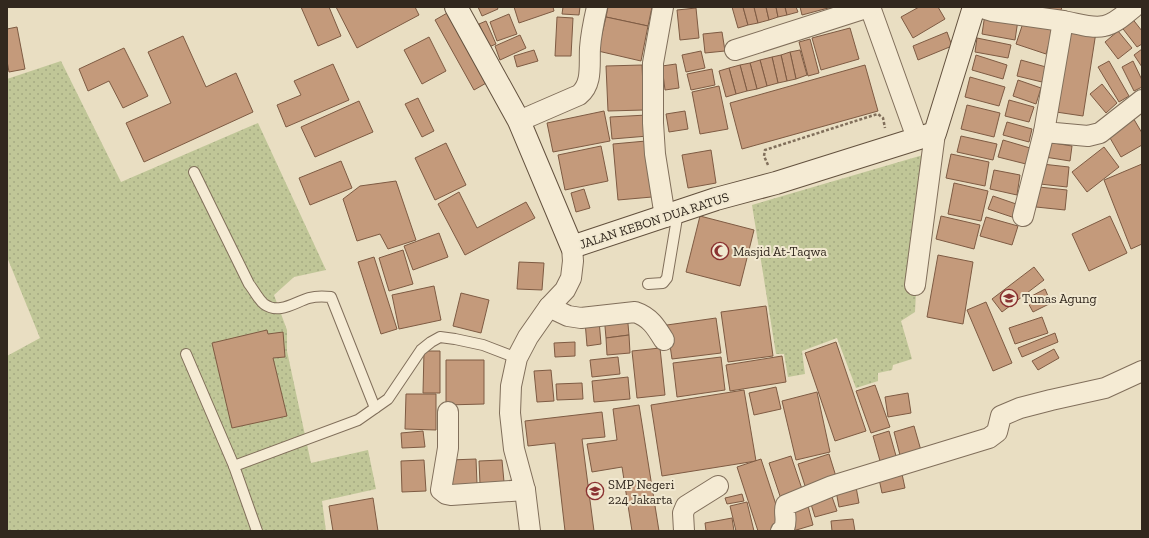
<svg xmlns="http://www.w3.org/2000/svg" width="1149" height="538" font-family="'Zilla Slab',serif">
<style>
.grass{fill:url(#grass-dots)}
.building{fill:#c49a7b;stroke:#7e5b43}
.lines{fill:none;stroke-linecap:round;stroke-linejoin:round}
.lane-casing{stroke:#816f5b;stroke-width:12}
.street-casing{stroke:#816f5b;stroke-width:22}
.secondary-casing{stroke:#63513e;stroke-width:24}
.path{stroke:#816f5b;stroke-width:2.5;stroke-dasharray:3 2;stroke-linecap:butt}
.lane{stroke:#f5ebd4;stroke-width:10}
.street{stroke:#f5ebd4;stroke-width:20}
.secondary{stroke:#f5ebd4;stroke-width:22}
.labels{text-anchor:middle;stroke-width:4;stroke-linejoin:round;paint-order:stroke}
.street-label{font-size:13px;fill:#32281e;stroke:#f1e8d0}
.poi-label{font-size:13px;fill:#32281e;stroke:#f1e8d0;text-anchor:start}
</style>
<defs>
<pattern id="grass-dots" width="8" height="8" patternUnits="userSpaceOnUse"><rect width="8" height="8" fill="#c0c697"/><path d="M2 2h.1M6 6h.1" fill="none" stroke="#a5aa82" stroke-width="1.8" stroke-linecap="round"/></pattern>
</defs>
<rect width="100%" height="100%" fill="#e9dec2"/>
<g class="grass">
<path d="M61,61L121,182L258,123L326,270L294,277L274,295L287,330V351L311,463L368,450L376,489L322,501L326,531H7V356L40,338L7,257V79Z"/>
<path d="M923,155L915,312L901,321L912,359L893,365L892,370L878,373V381L856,388L837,338L802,351L805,374L788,377L784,354H776L752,205Z"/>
</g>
<g class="building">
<path d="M301,7H329L341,36L318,46Z"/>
<path d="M336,7H415L419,15L357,48Z"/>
<path d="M478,7H497L498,9L482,16Z"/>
<path d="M514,7H553L554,11L519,23Z"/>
<path d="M563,7H580L579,15L562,14Z"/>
<path d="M608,7H652L648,26L606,17Z"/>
<path d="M732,7H743L748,25L738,28Z"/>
<path d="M743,7H754L758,23L748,25Z"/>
<path d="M754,7H766L769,20L758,23Z"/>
<path d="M766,7H776L778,17L769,20Z"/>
<path d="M776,7H785L787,15L778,17Z"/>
<path d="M785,7H796L798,12L787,15Z"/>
<path d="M800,7H832L802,15Z"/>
<path d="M919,7H938L945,19L913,38L901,17Z"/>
<path d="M1038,7H1062L1060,13Z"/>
<path d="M696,8L699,38L680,40L677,10Z"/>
<path d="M449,12L488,82L474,90L435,20Z"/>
<path d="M509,14L517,34L497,41L490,22Z"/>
<path d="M985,14L1018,20L1015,40L982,34Z"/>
<path d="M557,17L573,18L571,56H555Z"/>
<path d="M606,17L648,26L641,61L598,51Z"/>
<path d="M1025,17L1054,27L1046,54L1016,44Z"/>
<path d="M1131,17L1142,31V44L1137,47L1120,25Z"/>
<path d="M486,21L496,44L489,47L479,24Z"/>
<path d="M17,27L25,69L9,72L7,61V29Z"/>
<path d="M850,28L859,59L821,70L812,38Z"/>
<path d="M1069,28L1096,32L1083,116L1056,112Z"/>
<path d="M1118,31L1132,48L1118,59L1105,42Z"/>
<path d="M722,32L725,51L705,53L703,34Z"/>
<path d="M947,32L952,46L918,60L913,46Z"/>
<path d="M520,35L526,48L500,60L495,46Z"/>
<path d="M183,36L206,87L236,73L253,112L144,162L126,123L171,103L148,52Z"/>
<path d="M429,37L446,71L422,84L404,50Z"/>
<path d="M977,38L1011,45L1008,58L975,52Z"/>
<path d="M810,39L819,73L808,76L799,42Z"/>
<path d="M124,48L148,96L123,108L109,81L88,91L79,69Z"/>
<path d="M1142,49V67L1134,55Z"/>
<path d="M534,50L538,61L517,67L514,56Z"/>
<path d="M800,50L807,75L796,79L790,52Z"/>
<path d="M701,51L705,68L686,72L682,55Z"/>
<path d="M790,52L796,79L787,81L781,55Z"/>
<path d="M781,55L787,81L778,83L772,57Z"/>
<path d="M976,55L1007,65L1003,79L972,70Z"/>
<path d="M772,57L778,83L767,86L760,60Z"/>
<path d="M760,60L767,86L757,89L750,63Z"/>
<path d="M1021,60L1046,67L1042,82L1017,76Z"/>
<path d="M1109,61L1129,96L1119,102L1098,67Z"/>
<path d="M1133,61L1142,80V87L1134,91L1122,67Z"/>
<path d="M750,63L757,89L747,91L740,65Z"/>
<path d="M333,64L349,100L286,127L277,105L301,95L294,81Z"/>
<path d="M676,64L679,88L665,90L662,66Z"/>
<path d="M642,65L644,110L608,111L606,66Z"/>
<path d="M740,65L747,91L736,94L729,68Z"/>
<path d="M865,65L878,111L742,149L730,103Z"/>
<path d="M729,68L736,94L726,97L719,71Z"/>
<path d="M712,69L715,85L691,90L687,74Z"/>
<path d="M970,77L1005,87L999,106L965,97Z"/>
<path d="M1018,80L1041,88L1036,104L1013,96Z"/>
<path d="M1102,84L1117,103L1106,113L1090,94Z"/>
<path d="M719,86L728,129L700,134L692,92Z"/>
<path d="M418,98L434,131L422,137L405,104Z"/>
<path d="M1009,100L1034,107L1029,122L1005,116Z"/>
<path d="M359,101L373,132L315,157L301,127Z"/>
<path d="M967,105L1000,113L994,137L961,129Z"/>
<path d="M604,111L610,141L553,152L547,123Z"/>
<path d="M685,111L688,129L669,132L666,114Z"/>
<path d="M647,115L648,136L612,139L610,117Z"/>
<path d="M1132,116L1142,133V145L1121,157L1106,131Z"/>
<path d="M1007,122L1032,129L1029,142L1003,135Z"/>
<path d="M961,136L997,144L993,160L957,152Z"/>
<path d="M1003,140L1030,148L1026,164L998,157Z"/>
<path d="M646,141L652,197L618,200L613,144Z"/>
<path d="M1047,142L1072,146L1070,161L1045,157Z"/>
<path d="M446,143L466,185L435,200L415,158Z"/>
<path d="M601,146L608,181L565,190L558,155Z"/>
<path d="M1104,147L1119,167L1087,192L1072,172Z"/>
<path d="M711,150L716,183L688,188L682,155Z"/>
<path d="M951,154L989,162L985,186L946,178Z"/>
<path d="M341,161L352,188L310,205L299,178Z"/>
<path d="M1042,164L1069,167L1067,187L1040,184Z"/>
<path d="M1142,164V244L1131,249L1104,180Z"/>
<path d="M994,170L1020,175L1017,195L990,189Z"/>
<path d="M396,181L416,240L388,249L380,234L357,241L343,199L360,186Z"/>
<path d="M954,183L988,191L981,221L948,214Z"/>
<path d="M1039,187L1067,190L1065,210L1036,207Z"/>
<path d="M584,189L590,208L576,212L571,193Z"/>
<path d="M459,192L477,228L526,202L535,218L465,255L438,204Z"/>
<path d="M993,196L1019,205L1015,218L988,209Z"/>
<path d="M700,216L754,230L740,286L686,272Z"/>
<path d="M941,216L980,225L974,249L936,239Z"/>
<path d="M1110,216L1127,253L1089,271L1072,234Z"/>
<path d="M986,217L1018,226L1012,245L980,236Z"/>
<path d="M439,233L448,257L413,270L404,246Z"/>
<path d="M403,250L413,284L389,291L379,258Z"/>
<path d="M938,255L973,262L963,324L927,317Z"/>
<path d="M374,257L397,329L381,334L358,262Z"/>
<path d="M519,262L544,263L542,290L517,289Z"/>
<path d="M1034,267L1044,280L1002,312L992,299Z"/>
<path d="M434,286L441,320L399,329L392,295Z"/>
<path d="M1045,289L1051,303L1033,312L1026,299Z"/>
<path d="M461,293L489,300L481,333L453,326Z"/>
<path d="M986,302L1012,363L993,371L967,310Z"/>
<path d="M766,306L773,356L728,362L721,312Z"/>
<path d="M627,313L629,335L606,338L604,315Z"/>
<path d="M1042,317L1048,333L1015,344L1009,328Z"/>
<path d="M716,318L721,353L672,359L667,325Z"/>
<path d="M599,320L601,344L587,346L585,321Z"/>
<path d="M267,330L268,334L283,332L285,357L273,358L287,416L232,428L212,343Z"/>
<path d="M1055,333L1058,342L1022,357L1018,348Z"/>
<path d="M629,335L630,353L607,355L606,338Z"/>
<path d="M575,342V356L555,357L554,343Z"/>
<path d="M836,342L866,431L835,441L805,353Z"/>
<path d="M660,348L665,395L637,398L632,351Z"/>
<path d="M1054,349L1059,358L1038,370L1032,361Z"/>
<path d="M424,351H440V393H423Z"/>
<path d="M782,356L786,382L730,391L726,365Z"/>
<path d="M618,357L620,374L592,377L590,360Z"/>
<path d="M721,357L725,390L677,397L673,363Z"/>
<path d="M446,360H484V404L446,405Z"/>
<path d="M551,370L554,401L537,402L534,371Z"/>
<path d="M628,377L630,399L594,402L592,381Z"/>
<path d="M582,383L583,399L557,400L556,384Z"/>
<path d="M875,385L890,427L871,433L856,391Z"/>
<path d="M776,387L781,409L754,415L749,393Z"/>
<path d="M744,390L756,461L662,476L651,405Z"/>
<path d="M817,392L830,452L796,460L782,401Z"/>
<path d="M908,393L911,413L888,417L885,397Z"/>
<path d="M406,394H436V430L405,429Z"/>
<path d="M639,405L659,531H632L622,467L592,472L587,444L617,440L613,409Z"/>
<path d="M602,412L605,437L582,439L594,531H565L555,443L528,446L525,421Z"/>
<path d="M914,426L922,454L901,459L894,432Z"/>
<path d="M423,431L425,447L402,448L401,433Z"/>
<path d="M889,431L898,463L882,468L873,436Z"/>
<path d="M829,454L838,483L807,492L798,464Z"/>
<path d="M791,456L804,495L782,502L769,463Z"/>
<path d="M476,459L477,484L452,486L450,460Z"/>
<path d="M761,459L784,529L778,531H758L737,467Z"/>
<path d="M424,460L426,491L402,492L401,461Z"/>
<path d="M502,460L504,482L480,484L479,461Z"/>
<path d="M902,474L905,488L882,493L879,479Z"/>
<path d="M856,487L859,503L839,507L836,491Z"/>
<path d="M742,494L744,501L727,504L725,498Z"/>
<path d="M831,494L837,511L815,517L810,501Z"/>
<path d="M373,498L378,531H333L329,506Z"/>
<path d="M747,502L754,531H736L730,506Z"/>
<path d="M807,502L813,525L793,531L786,508Z"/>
<path d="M732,518L734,531H706L705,523Z"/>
<path d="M853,519L855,531H832L831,521Z"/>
</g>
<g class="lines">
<defs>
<g id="lane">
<path d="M194,172L249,284C254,290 258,299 264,304C279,315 295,302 309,298C316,296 323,296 331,297L375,408"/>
<path d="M648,284L663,283L667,278L678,212"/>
<path d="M186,354L234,466"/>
<path d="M257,531L234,466L358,420L388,399L421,350L431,342L440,337L455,339L483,345L517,358"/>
</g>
<g id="street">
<path d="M663,7L653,63V123L655,154L665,217"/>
<path d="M870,7L917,138"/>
<path d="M979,7L992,11L1063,21"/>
<path d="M1134,7C1125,14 1115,24 1104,26C1092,29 1076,23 1063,21L1044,132L1088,136L1100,133L1142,100"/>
<path d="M735,50L869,7"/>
<path d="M519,121L579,95C593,84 589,64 590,48C591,34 594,20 597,7"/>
<path d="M1023,216L1044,132"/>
<path d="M915,285L935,133"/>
<path d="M549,307L568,316L581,318L635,312C650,317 656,327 664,340"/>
<path d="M448,412V448L441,490L446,494L451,495L525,490"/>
<path d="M530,531L525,490L514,449L510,413L511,386L517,358L528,337L549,307L565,290L571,278L573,261L572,247"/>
<path d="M684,531L683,513L686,506L718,486"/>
<path d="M781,531L784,529C788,518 783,514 786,505L832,486L989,438L997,432L1001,416L1020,408L1051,400L1105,388L1142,371"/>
</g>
<path id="secondary" d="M456,7L519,121L572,247L716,199L776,183L935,133L974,7"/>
</defs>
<use href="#lane" class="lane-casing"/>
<use href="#street" class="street-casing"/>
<use href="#secondary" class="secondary-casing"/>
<path class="path" d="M768,165L764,156L765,150L871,116L878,114L883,118L885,128"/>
<use href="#lane" class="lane"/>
<use href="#street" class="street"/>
<use href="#secondary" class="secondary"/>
</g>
<defs>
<symbol id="mosque-ring" viewBox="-11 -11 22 22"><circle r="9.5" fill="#f1e8d0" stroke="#8a3131" stroke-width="1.5"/><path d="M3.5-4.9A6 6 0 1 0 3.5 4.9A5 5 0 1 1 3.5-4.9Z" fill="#8a3131"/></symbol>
<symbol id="school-ring" viewBox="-11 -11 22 22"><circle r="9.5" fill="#f1e8d0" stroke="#8a3131" stroke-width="1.5"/><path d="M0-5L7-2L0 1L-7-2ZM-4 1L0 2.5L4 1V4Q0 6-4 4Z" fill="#8a3131"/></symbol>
</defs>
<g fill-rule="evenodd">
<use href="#mosque-ring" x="710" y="241" width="20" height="20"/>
<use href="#school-ring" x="999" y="288" width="20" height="20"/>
<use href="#school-ring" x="585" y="481" width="20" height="20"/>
</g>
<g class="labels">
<g class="street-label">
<text transform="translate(654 220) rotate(-18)" y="5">JALAN KEBON DUA RATUS</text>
</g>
<g class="poi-label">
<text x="733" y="256">Masjid At-Taqwa</text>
<text x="1022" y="303">Tunas Agung</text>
<text x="608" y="489">SMP Negeri<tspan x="608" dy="15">224 Jakarta</tspan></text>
</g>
</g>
<rect width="1149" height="538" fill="none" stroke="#32281e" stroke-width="16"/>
</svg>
